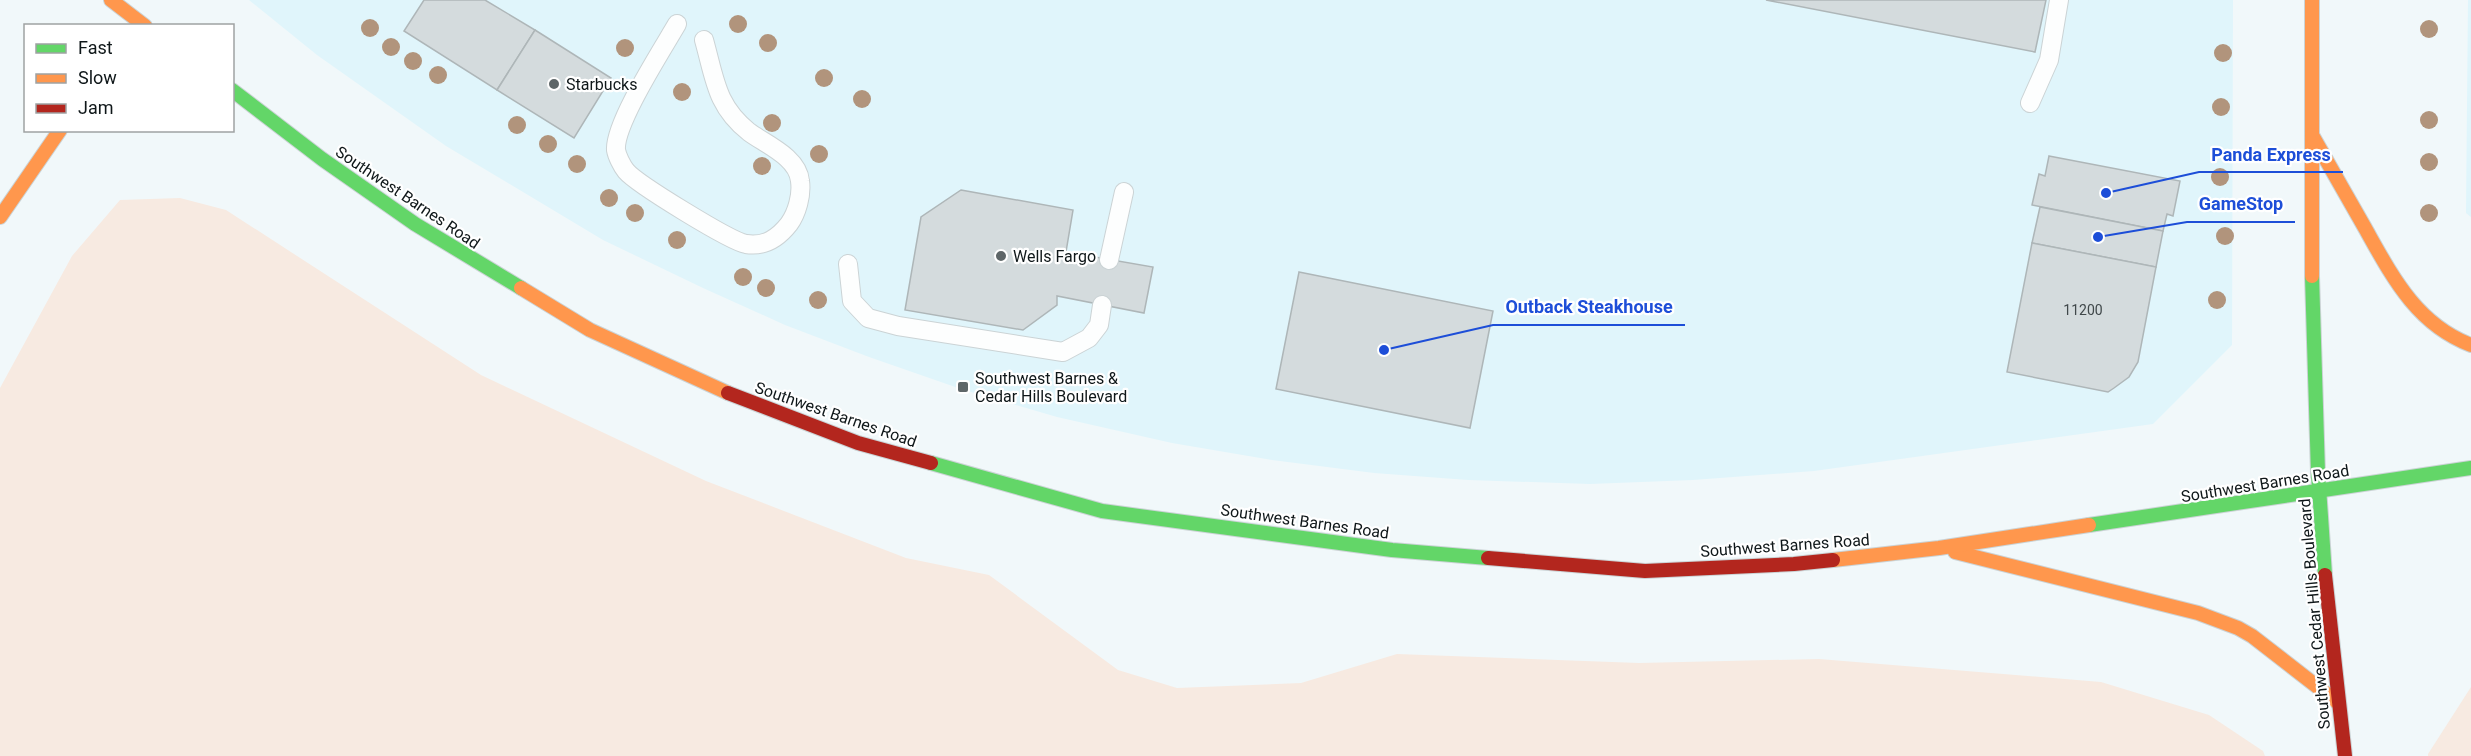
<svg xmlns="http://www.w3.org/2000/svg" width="2471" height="756" font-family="Roboto,sans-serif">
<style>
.built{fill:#e0f5fb}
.green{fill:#f7eae1}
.building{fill:#d4dbdd;stroke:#aeb6b8;stroke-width:1.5}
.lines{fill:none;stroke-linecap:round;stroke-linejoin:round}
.lane-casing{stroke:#cbd3d5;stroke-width:20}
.fast-casing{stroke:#cbd3d5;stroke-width:16}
.slow-casing{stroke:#cbd3d5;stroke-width:16}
.jam-casing{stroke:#cbd3d5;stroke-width:16}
.lane{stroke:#fdfefe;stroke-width:18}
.fast{stroke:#63d668;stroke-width:14}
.slow{stroke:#ff974d;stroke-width:14}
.jam{stroke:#b3261e;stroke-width:14}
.tree{fill:#b1947c}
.poi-dot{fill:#5e6668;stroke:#fff;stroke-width:2}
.labels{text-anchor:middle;stroke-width:4.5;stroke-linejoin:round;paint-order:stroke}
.number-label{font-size:14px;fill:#40484a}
.poi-label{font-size:16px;fill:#0f1719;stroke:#fff;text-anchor:start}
.street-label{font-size:16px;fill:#0f1719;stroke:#fff}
.leader{fill:none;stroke:#1d4ed8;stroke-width:2}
.callout-dot{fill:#1d4ed8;stroke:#fff;stroke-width:2}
.callout-label{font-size:18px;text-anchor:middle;font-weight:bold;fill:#1d4ed8;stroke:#fff;stroke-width:4.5;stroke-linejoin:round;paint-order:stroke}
</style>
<rect width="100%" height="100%" fill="#f1f8fa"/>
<g class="built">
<path d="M249,0H2233L2232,345L2153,424L1814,471L1693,480L1590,484L1468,480L1374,473L1272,460L1172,443L1057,417L961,389L869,357L785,325L703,288L603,240L446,146L317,55Z"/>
<path d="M2468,0H2471V217L2466,213Z"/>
</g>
<g class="green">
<path d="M180,198L226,210L481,375L706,481L906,558L989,575L1118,670L1177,688L1301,683L1397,654L1639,663L1819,659L2101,682L2209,715L2263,751L2265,756H0V388L72,256L120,200Z"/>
<path d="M2471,687V756H2428V754Z"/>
</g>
<g class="building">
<path d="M424,0H485L535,30L497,90L404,31Z"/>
<path d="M1766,0H2046L2035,52Z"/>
<path d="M535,30L611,78L574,138L497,90Z"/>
<path d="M2049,156L2180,181L2173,216L2167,214L2163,231L2032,205L2039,174L2045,176Z"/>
<path d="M961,190L1073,210L1066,252L1153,267L1144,313L1057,296V305L1023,330L905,310L921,217Z"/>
<path d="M2040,207L2163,231L2156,267L2032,243Z"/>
<path d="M2032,243L2156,267L2138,362L2129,377L2114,388L2108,392L2007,372Z"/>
<path d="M1299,272L1493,311L1470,428L1276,389Z"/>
</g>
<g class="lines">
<defs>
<g id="lane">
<path d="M677,24C662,50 614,124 616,150C617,156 622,166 626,171C637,184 730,241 746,244C765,247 778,238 789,224C797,213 802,195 800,181C798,157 765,144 749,132C716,106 715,79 704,40"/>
<path d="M2030,103L2049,60L2059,0"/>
<path d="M1109,260L1124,192"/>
<path d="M848,264L852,301L868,318L898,326L1063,352L1089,338L1099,325L1102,305"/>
</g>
<g id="fast">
<path d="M232,90L322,159L415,224L521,288"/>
<path d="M2312,276L2318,473L2325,575"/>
<path d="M931,463L1102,511L1392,550L1488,558"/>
<path d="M2089,525L2471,468"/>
</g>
<g id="slow">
<path d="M111,0L145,26"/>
<path d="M2312,0V276"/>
<path d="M2312,135C2330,166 2347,197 2365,228C2392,276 2416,324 2471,345"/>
<path d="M0,217L60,130"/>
<path d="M521,288L590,330L728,393"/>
<path d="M1955,552L2198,613L2238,628L2252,636L2337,702"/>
<path d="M1833,560L1939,548L2089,525"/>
</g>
<g id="jam">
<path d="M728,393L858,443L931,463"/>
<path d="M1488,558L1645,571L1794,564L1833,560"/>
<path d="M2325,575L2345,756"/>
</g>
</defs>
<use href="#lane" class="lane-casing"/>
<use href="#fast" class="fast-casing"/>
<use href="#slow" class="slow-casing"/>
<use href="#jam" class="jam-casing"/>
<use href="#lane" class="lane"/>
<use href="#fast" class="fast"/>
<use href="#slow" class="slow"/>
<use href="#jam" class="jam"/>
</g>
<g class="tree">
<circle cx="738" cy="24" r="9"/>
<circle cx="370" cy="28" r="9"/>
<circle cx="2429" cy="29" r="9"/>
<circle cx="768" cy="43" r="9"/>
<circle cx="391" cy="47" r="9"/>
<circle cx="625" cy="48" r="9"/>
<circle cx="2223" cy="53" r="9"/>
<circle cx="413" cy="61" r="9"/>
<circle cx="438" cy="75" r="9"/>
<circle cx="824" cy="78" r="9"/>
<circle cx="682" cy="92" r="9"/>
<circle cx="862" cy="99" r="9"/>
<circle cx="2221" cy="107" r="9"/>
<circle cx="2429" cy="120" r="9"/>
<circle cx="772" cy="123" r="9"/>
<circle cx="517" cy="125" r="9"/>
<circle cx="548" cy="144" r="9"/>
<circle cx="819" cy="154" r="9"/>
<circle cx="2429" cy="162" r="9"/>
<circle cx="577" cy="164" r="9"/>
<circle cx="762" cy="166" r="9"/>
<circle cx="2220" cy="177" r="9"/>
<circle cx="609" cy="198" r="9"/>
<circle cx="635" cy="213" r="9"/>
<circle cx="2429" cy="213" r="9"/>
<circle cx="2225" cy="236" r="9"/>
<circle cx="677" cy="240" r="9"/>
<circle cx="743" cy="277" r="9"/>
<circle cx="766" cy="288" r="9"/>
<circle cx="818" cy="300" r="9"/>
<circle cx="2217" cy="300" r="9"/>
</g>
<g class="poi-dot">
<circle cx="554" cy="84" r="6"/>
<circle cx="1001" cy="256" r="6"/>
<rect x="957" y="381" width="12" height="12" rx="3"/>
</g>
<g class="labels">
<g class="number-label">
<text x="2083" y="315">11200</text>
</g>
<g class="poi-label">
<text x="566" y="90">Starbucks</text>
<text x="1013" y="262">Wells Fargo</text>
<text x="975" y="384">Southwest Barnes &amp;<tspan x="975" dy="18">Cedar Hills Boulevard</tspan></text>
</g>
<g class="street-label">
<text transform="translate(408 197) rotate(34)" y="6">Southwest Barnes Road</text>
<text transform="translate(836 414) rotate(19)" y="6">Southwest Barnes Road</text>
<text transform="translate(2265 483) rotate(-9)" y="6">Southwest Barnes Road</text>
<text transform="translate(1305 521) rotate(8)" y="6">Southwest Barnes Road</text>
<text transform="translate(1785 545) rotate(-4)" y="6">Southwest Barnes Road</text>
<text transform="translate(2314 614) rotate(-95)" y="6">Southwest Cedar Hills Boulevard</text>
</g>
</g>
<path class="leader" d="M2106 193L2199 172H2343M2098 237L2187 222H2295M1384 350L1493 325H1685"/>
<g class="callout-dot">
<circle cx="2106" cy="193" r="6"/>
<circle cx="2098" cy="237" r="6"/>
<circle cx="1384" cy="350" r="6"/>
</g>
<g class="callout-label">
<text x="2271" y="161">Panda Express</text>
<text x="2241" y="210">GameStop</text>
<text x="1589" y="313">Outback Steakhouse</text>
</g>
<rect x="24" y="24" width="210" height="108" fill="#ffffff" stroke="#9fa2a3" stroke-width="1.5"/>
<rect x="36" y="44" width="30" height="9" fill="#63d668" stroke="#9fa2a3" stroke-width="1.5"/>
<text x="78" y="54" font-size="18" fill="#0f1719">Fast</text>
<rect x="36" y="74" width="30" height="9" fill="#ff974d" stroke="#9fa2a3" stroke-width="1.5"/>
<text x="78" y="84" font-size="18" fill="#0f1719">Slow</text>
<rect x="36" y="104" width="30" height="9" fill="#b3261e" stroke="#9fa2a3" stroke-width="1.5"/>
<text x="78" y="114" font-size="18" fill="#0f1719">Jam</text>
</svg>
